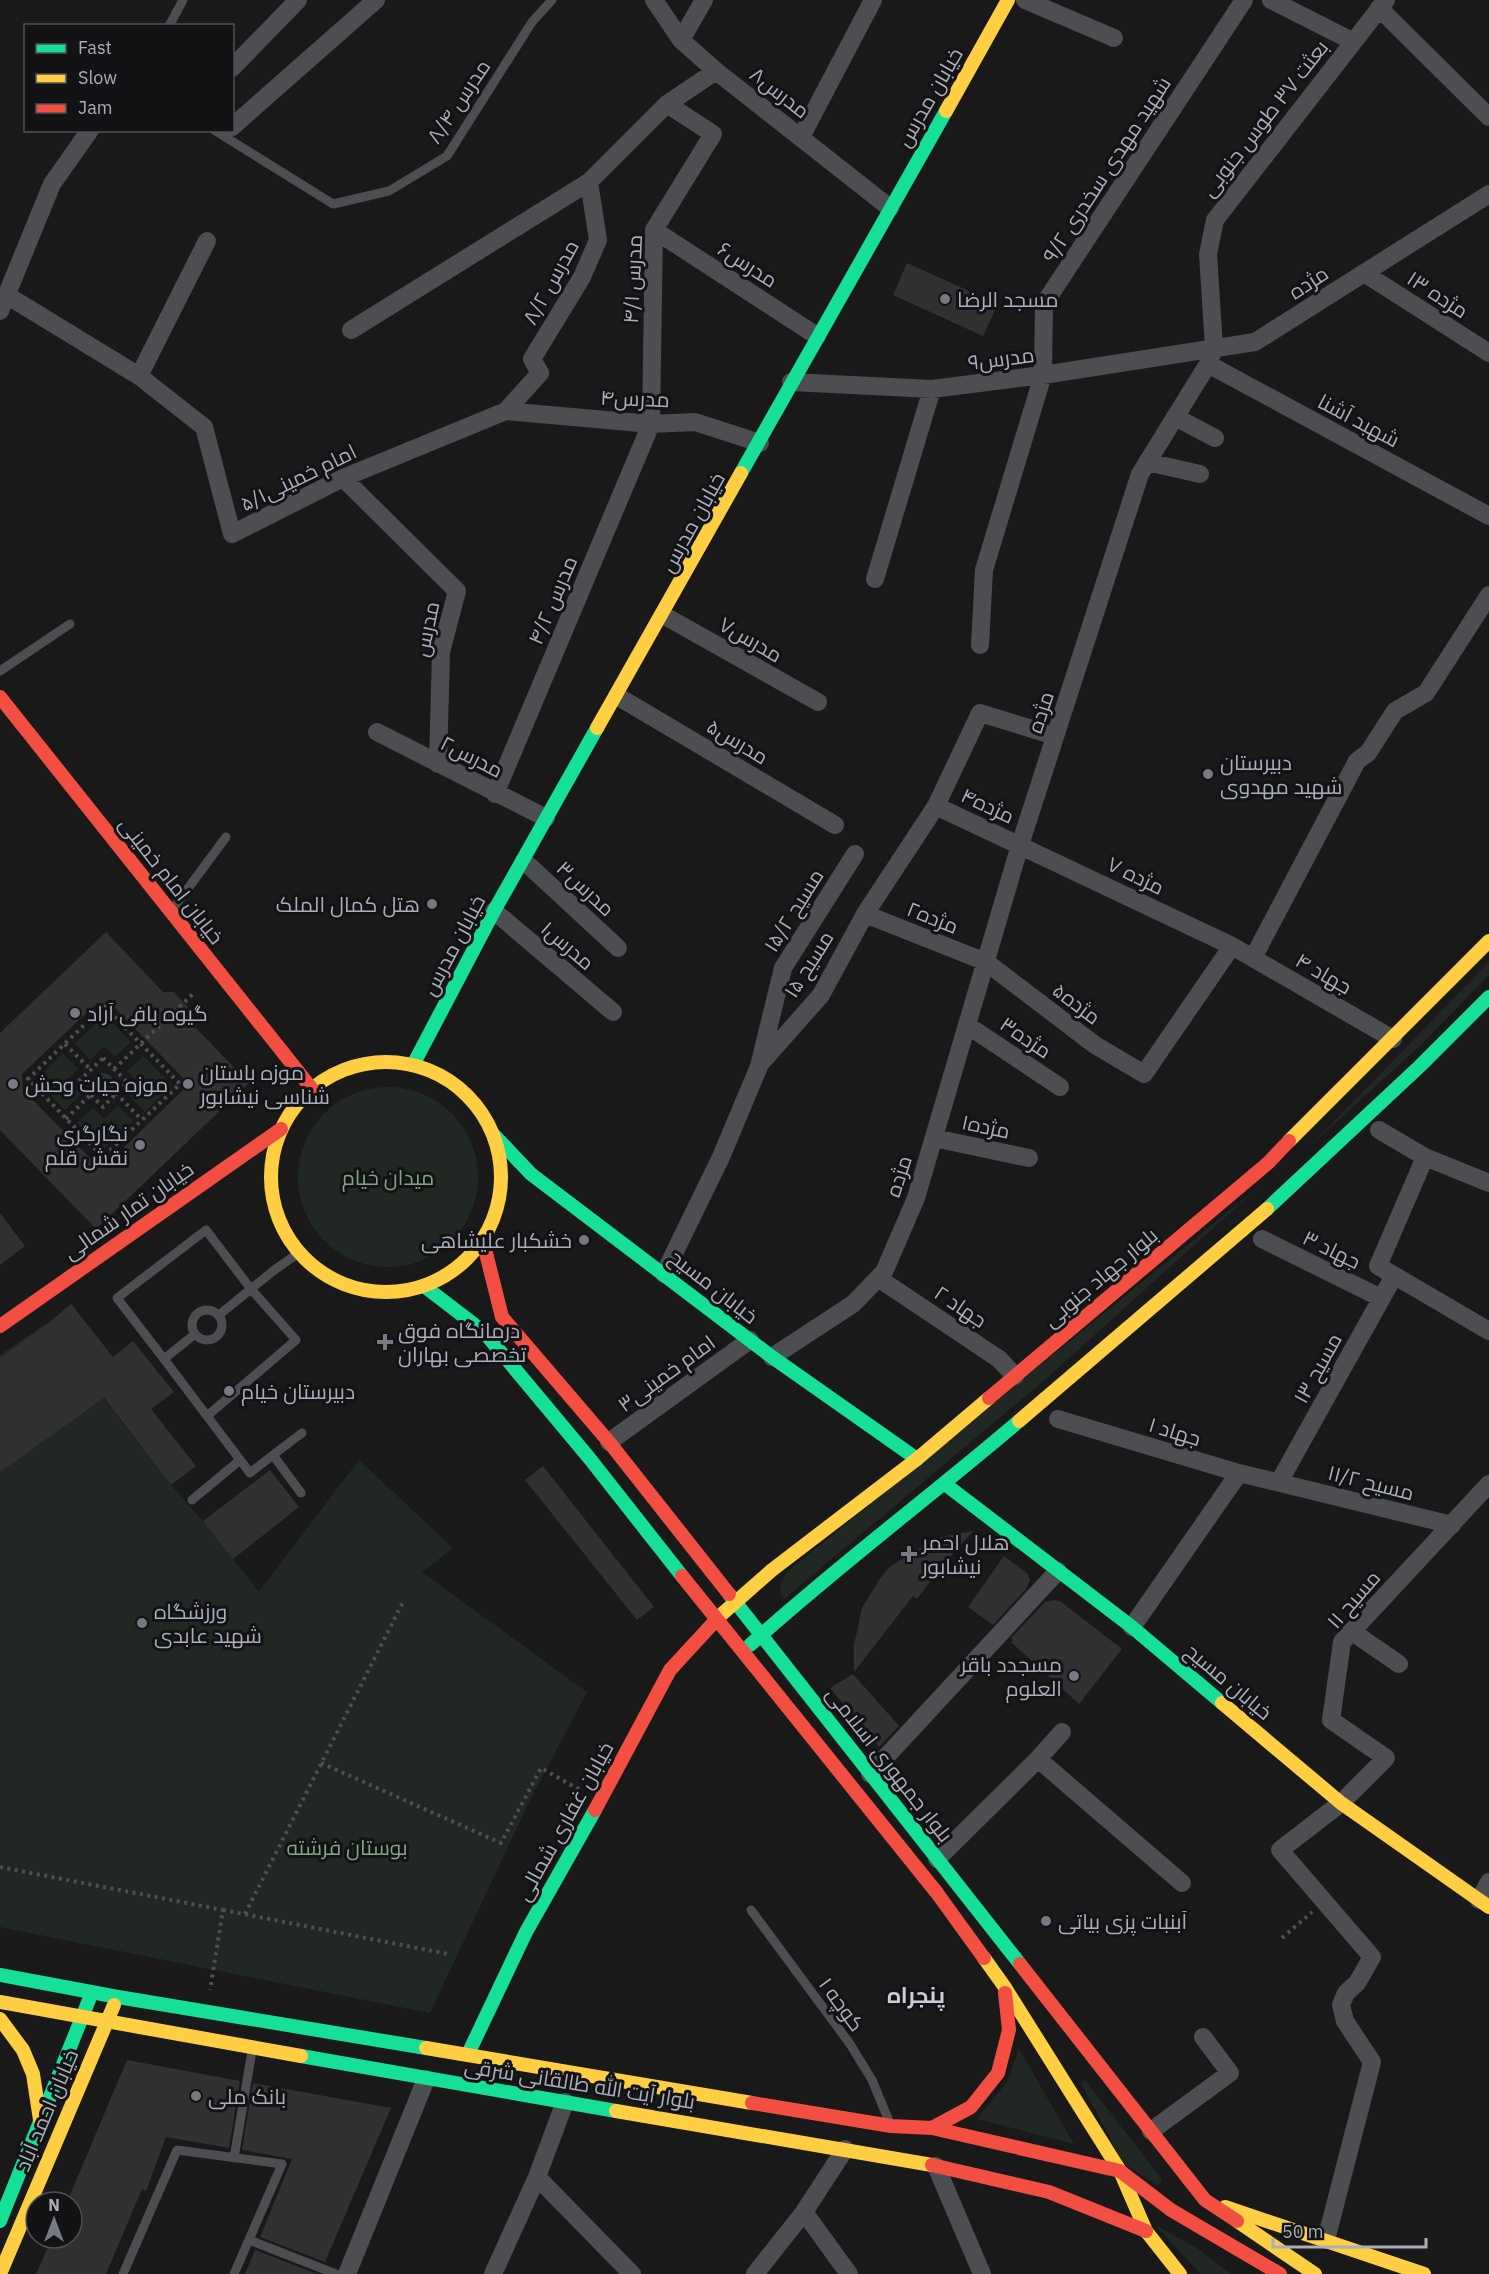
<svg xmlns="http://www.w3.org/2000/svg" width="1489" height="2274" viewBox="0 0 1489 2274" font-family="'IBM Plex Sans',Cairo,sans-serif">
<rect width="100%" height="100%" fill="#191919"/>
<path fill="#212823" d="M1489,962V975L1422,1044L1310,1146Z
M105,1015L131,1042L115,1057L104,1046L90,1060L75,1043Z
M63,1053L78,1069L67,1080L81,1094L65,1110L36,1080Z
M143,1056L172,1085L145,1112L130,1096L141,1085L127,1071Z
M298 1177a90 90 0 1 1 180 0a90 90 0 1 1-180 0Z
M118,1106L133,1121L103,1150L77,1123L93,1108L104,1119Z
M1262,1184L1048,1377L784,1599C777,1590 781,1583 786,1573Z
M45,1324L171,1485L203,1521L259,1592L359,1460L453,1548L422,1572L587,1692L529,1802L430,2013L0,1927V1355Z
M1019,2049L1074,2144L977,2119L1007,2082Z
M1085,2080L1162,2179L1158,2186L1123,2163L1081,2083Z
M1155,2225L1197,2248L1231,2274H1201Z"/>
<path fill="#2c323b" d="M92 1084a11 11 0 1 1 22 0a11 11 0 1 1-22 0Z"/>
<path fill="#313131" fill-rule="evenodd" d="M907,263L998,304L983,336L893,295Z
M106,932L163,992H174L194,1014V1026L249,1083L96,1229L0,1130V1033ZM97,1003H110L189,1084L109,1162H94L23,1090L22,1074Z
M0,1213L25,1246L0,1265Z
M71,1304L113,1357L133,1341L174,1392L151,1409L196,1466L171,1485L104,1398L0,1472V1358L46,1325Z
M543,1466L654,1607L637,1620L525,1480Z
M270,1470L299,1507L233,1559L203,1521Z
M973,1531L942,1566L917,1599L913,1596L854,1672V1645L862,1608L881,1577L891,1566L936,1538Z
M1004,1556L1028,1574L1030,1580L1026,1589L993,1625L968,1607Z
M1054,1600L1060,1601L1122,1649L1079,1704L1011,1642L1013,1640L1011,1638L1045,1602Z
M853,1674L899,1726L879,1747L830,1688Z
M127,2060L240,2081L229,2148L166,2137L146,2191L142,2189L106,2274H36L52,2238H72V2202H67Z
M253,2083L391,2108L325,2262L260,2237L292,2159L242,2150Z
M255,2250L317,2274H245Z"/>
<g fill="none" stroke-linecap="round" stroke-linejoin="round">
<path stroke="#4f5054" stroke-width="4" stroke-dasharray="3 4.5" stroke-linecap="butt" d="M104,1006L180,1084L103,1157L28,1079Z
M65,1044L91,1070
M103,1058L127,1082L103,1107L78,1082Z
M114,1069L193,994
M116,1093L142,1120
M66,1119L91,1094
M321,1763L501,1843L541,1768L582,1791
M0,1867L223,1910L210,1990
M223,1910L448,1954
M245,1914L404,1600
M1282,1938L1312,1912"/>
<path stroke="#4d4e52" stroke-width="9" d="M169,26L183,0
M214,130L333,204L389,191L447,156L532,22L552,0
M0,671L70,624
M172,910L226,837
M192 1325a15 15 0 1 1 30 0a15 15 0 1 1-30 0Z
M219,1315L273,1271L300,1252
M195,1334L164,1359L250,1473L273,1455L301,1493
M164,1359L117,1298L206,1230L251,1289L296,1340L207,1416
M273,1455L302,1433
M192,1500L240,1460
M751,1910L850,2044L872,2080L889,2121
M234,2158L252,2051
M249,2240L336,2274
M123,2274L177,2150L282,2164L234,2274"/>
<path stroke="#4d4e52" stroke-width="18" d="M654,0L681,40L716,71L890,208
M1025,0L1114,38
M1271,0L1352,41
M1379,8L1489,117
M681,40L704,0
M232,68L298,0
M232,127L376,0
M801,137L873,0
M654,230L817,336
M1364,273L1489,353
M8,296L139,376L204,427L232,534L343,478L506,411L540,373L532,359L582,277L598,240L589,182L667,104L716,71
M0,311L52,184L90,130
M351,330L589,182
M1208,364L1489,516
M139,376L207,241
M791,382L932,389L1043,375L1255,342L1489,194
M506,411L651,424L695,422L760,443
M1175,417L1215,438
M1147,462L1200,474
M343,478L457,591L441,652L438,764
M875,579L932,389
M663,615L818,702
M980,645L984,570L1043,375L1044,304L1244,0
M617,696L835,825
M377,732L546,818
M495,794L651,424L654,230L713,134L667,104
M936,806L1232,946L1393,1039
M524,861L618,948
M494,911L613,1012
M865,914L986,962L1095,1045L1144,1074L1232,946
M1253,958L1357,761L1368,753L1395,711L1426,693L1489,595
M967,1025L1060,1087
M760,1062L783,968L855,854
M1379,1130L1425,1157
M934,1138L1029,1158
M1489,1183L1425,1157L1378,1266L1489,1331
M1262,1239L1381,1298
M664,1274L721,1157L760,1064L821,995L865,914L936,806L980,713L1055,736
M878,1278L999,1359L1015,1376
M772,1357L853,1304L884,1272L916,1198L1020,845L1140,474L1208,364L1214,348L1208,254L1215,220L1386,0
M1058,1419L1239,1473L1452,1525
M609,1442L750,1340
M1279,1482L1394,1276
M1132,1627L1239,1473
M1351,1631L1399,1664
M1038,1759L1182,1883
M870,1774L1058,1571
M937,1859L1038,1759L1062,1732
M1479,1900L1489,1882
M1151,2131L1230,2073L1203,2037
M936,2166L982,2274
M537,2177L632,2274
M804,2212L849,2274
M1326,2240L1372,2062L1345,2021L1341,2005L1346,1993L1357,1983L1372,1957L1280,1850L1341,1803L1386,1758L1331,1720L1342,1642L1489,1484
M347,2274L426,2079
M493,2274L537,2177L565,2102
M755,2274L804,2212L845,2149"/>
<path stroke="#16e098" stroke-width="14" d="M741,473L946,111
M413,1065L494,911L597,728
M495,1136L531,1174L772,1357L917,1459
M1267,1209L1420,1066L1489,997
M424,1286L484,1332L590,1459L682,1576
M945,1484L1132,1627L1222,1703
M729,1594L1020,1964
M750,1645C836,1567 930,1497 1019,1421
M0,1975L118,1997L426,2048
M468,2054L526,1932L595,1810
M301,2056L616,2111
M0,2221L89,2000"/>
<path stroke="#ffcf43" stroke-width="14" d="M946,111L1008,0
M597,728L741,473
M271 1177a115 115 0 1 1 230 0a115 115 0 1 1-230 0Z
M1289,1141L1489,941
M1019,1421L1267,1209
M722,1614L772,1570L917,1459L989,1398
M1222,1703L1341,1803L1489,1907
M984,1958L1004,1986L1120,2171L1146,2231L1180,2274
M0,2002L301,2056
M0,2019L23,2050L33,2074L40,2120
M426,2048L752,2103
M616,2111L932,2165
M1225,2207L1424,2274
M1237,2221L1315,2274
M0,2274L114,2005"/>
<path stroke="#f24e42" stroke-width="14" d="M0,697L312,1089
M483,1241L502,1317L609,1442L729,1594
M0,1326L281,1129
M989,1398L1268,1163L1289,1141
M682,1576L937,1893L984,1958
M595,1810L670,1670L716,1620
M1020,1964L1205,2200L1237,2221
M752,2103L891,2126L932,2128L1120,2171L1171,2210L1280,2274
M932,2128L971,2107L998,2073L1009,2030L1005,1993
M932,2165L1049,2192L1146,2231"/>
</g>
<g fill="#777a82" stroke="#131315" stroke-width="2">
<circle cx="945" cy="299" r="6"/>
<circle cx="1208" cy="774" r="6"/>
<circle cx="432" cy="904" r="6"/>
<circle cx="75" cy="1013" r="6"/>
<circle cx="13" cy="1084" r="6"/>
<circle cx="188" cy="1084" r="6"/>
<circle cx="140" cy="1145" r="6"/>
<circle cx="584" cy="1240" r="6"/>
<path d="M382 1333h6v6h6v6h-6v6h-6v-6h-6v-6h6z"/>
<circle cx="229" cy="1391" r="6"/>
<path d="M906 1545h6v6h6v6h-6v6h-6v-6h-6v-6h6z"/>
<circle cx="142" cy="1623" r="6"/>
<circle cx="1074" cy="1676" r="6"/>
<circle cx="1046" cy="1921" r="6"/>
<circle cx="196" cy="2096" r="6"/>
</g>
<g text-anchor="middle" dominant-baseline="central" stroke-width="6" stroke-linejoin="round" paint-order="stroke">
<g font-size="21" fill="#aaaeba" stroke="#131315">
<text transform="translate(780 92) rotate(38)">مدرس۸</text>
<text transform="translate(929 97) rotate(-60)">خیابان مدرس</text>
<text transform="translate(458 101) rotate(-56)">مدرس ۸/۴</text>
<text transform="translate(1264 118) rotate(-52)">بعثت ۳۷ طوس جنوبی</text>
<text transform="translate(1106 169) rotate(-57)">شهید مهدی سخدری ۹/۲</text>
<text transform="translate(748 264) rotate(33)">مدرس۶</text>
<text transform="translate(632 279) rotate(-87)">مدرس ۴/۱</text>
<text transform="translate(550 282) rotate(-61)">مدرس ۸/۲</text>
<text transform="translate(1308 282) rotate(-33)">مژده</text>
<text transform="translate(1438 294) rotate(33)">مژده ۱۳</text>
<text transform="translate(1001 358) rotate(-7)">مدرس۹</text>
<text transform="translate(635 398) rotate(2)">مدرس۴</text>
<text transform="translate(1359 420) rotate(28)">شهبد آشنا</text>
<text transform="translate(298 477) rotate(-26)">امام خمینی۵/۱</text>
<text transform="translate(692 522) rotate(-61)">خیابان مدرس</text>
<text transform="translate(552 600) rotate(-67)">مدرس ۴/۲</text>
<text transform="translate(426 629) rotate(-78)">مدرس</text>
<text transform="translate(751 639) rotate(30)">مدرس۷</text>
<text transform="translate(1040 712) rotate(-72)">مژده</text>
<text transform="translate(738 741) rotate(31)">مدرس۵</text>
<text transform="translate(472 756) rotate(27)">مدرس۲</text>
<text transform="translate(988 805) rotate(25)">مژده۴</text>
<text transform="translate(1136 875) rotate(26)">مژده ۷</text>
<text transform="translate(172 880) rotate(52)">خیابان امام خمینی</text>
<text transform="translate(586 888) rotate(43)">مدرس۳</text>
<text transform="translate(793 910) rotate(-58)">مسیح ۱۵/۲</text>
<text transform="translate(933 917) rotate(22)">مژده۲</text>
<text transform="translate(453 945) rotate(-62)">خیابان مدرس</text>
<text transform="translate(568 945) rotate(41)">مدرس۱</text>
<text transform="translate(808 964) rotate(-58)">مسیح ۱۵</text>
<text transform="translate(1324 973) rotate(30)">جهاد ۴</text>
<text transform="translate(1077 1003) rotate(37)">مژده۵</text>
<text transform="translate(1026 1037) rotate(34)">مژده۳</text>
<text transform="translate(986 1126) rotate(12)">مژده۱</text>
<text transform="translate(898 1176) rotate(-72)">مژده</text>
<text transform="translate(128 1210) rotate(-35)">خیابان تمار شمالی</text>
<text transform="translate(1332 1249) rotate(26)">جهاد ۳</text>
<text transform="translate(1100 1277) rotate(-40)">بلوار جهاد جنوبی</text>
<text transform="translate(714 1286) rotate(38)">خیابان مسیح</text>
<text transform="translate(961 1306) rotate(34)">جهاد ۲</text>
<text transform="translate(1317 1368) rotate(-61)">مسیح ۱۳</text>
<text transform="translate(666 1373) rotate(-36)">امام خمینی۳</text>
<text transform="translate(1175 1431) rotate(17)">جهاد ۱</text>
<text transform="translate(1371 1482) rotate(14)">مسیح ۱۱/۲</text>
<text transform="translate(1353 1599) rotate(-49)">مسیح ۱۱</text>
<text transform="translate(1229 1681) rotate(40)">خیابان مسیح</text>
<text transform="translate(890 1764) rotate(52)">بلوار جمهوری اسلامی</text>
<text transform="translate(564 1821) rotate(-61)">خیابان غفاری شمالی</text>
<text transform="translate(842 2004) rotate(54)">کوچه ۱</text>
<text transform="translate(580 2083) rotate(9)">بلوار آیت الله طالقانی شرقی</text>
<text transform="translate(46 2110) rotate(-67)">خیابان احمد آباد</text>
</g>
<g font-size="21" fill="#aaaeba" stroke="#131315" text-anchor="start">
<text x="957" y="299">مسجد الرضا</text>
<text x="1220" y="762">دبیرستان<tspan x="1220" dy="24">شهید مهدوی</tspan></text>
<text x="420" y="904" text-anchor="end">هتل کمال الملک</text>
<text x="87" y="1013">گیوه بافی آراد</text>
<text x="200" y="1072">موزه باستان<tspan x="200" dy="24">شناسی نیشابور</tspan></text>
<text x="25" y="1084">موزه حیات وحش</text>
<text x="128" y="1133" text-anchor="end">نگارگری<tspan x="128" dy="24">نقش قلم</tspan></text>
<text x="572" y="1240" text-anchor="end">خشکبار علیشاهی</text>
<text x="398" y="1330">درمانگاه فوق<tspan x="398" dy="24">تخصصی بهاران</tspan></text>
<text x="241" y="1391">دبیرستان خیام</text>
<text x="922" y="1542">هلال احمر<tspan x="922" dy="24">نیشابور</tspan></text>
<text x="154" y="1611">ورزشگاه<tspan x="154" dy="24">شهید عابدی</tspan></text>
<text x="1062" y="1664" text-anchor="end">مسجدد باقر<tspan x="1062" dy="24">العلوم</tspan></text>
<text x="1058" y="1921">آبنبات پزی بیاتی</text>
<text x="208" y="2096">بانک ملی</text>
</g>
<g font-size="21" fill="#81a587" stroke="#131315">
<text x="388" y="1177">میدان خیام</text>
<text x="347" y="1847">بوستان فرشته</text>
</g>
<g font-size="22" font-weight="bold" fill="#cbcdd6" stroke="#131315">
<text x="916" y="1994">پنجراه</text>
</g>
</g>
<rect x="24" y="24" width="210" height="108" fill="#131315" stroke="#4f5157" stroke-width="1.5"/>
<rect x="36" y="44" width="30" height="9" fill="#16e098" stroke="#4f5157" stroke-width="1.5"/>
<text x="78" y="54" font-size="18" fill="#aaaeba">Fast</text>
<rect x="36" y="74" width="30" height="9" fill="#ffcf43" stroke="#4f5157" stroke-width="1.5"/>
<text x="78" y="84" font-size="18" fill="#aaaeba">Slow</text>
<rect x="36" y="104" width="30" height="9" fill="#f24e42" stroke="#4f5157" stroke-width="1.5"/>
<text x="78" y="114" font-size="18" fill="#aaaeba">Jam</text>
<g transform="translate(54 2220)"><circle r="28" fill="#131315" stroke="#4f5157" stroke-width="1.5"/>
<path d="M0-4.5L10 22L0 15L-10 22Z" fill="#777a82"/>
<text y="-9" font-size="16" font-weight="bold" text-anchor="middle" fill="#aaaeba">N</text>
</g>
<path d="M1273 2238v9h153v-9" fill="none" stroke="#aaaeba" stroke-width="3"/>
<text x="1282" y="2238" font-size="18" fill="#aaaeba" stroke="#131315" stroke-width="4.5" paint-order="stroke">50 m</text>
</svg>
